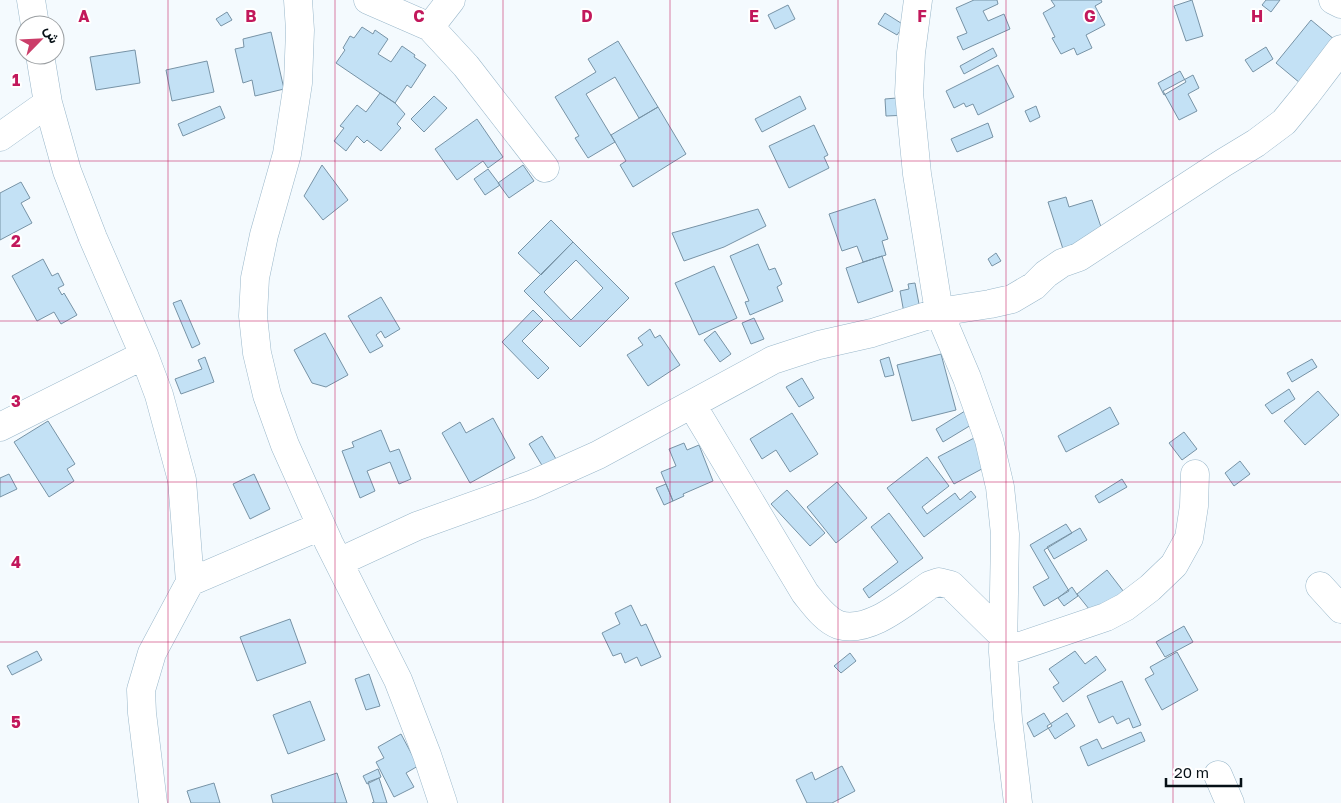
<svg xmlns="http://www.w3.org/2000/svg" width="1341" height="803" viewBox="0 0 1341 803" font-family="'Golos Text',Vazirmatn,sans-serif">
<rect width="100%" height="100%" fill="#f4fafe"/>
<path fill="#c3e1f5" stroke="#7793a6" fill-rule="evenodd" d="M974,0H997L998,4L983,11L988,21L1004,14L1010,29L963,50L957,37L967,33L956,8Z
M1051,0H1101L1102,2L1095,6L1105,25L1086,35L1092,48L1077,55L1074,48L1061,54L1052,38L1055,37L1043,13L1055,6Z
M1192,0L1203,36L1186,41L1174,6Z
M1266,0H1280L1271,12L1262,5Z
M788,5L795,19L775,29L768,15Z
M227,12L232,20L221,26L216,19Z
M885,13L904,25L897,35L878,24Z
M1311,20L1341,45L1306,88L1276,63Z
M362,27L373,34L375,30L388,39L378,54L391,62L402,46L415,55L414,57L426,65L411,88L407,85L395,103L336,63L345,50L343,48L350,36L354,38Z
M271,32L284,89L255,96L252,80L243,83L235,49L244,47L243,39Z
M618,41L658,107L639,118L615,77L586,94L615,142L588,158L575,138L579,136L555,97L596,72L588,59Z
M1266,47L1273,59L1253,72L1245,60Z
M993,48L997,56L964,74L960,66Z
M135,50L140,83L96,90L90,57Z
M207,61L214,92L172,101L166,70Z
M998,65L1014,97L978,115L973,104L966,107L964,103L954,108L946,91Z
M1180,71L1186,82L1164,95L1158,83Z
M1193,75L1199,88L1188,94L1197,111L1179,120L1163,91Z
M380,93L395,103L405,114L397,124L401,128L381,151L367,140L364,143L357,136L346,151L334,141L344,128L340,126L357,105L366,112Z
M434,96L447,108L424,132L411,119Z
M800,96L806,109L762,132L755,119Z
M908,97L909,115L886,116L885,99Z
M220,106L225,118L183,136L178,124Z
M1036,106L1040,117L1030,122L1025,111Z
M658,107L686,154L633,187L620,165L626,161L611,135Z
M477,119L503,157L488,168L483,161L457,180L435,149Z
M988,123L993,137L957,152L951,139Z
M814,125L828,155L824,157L829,168L789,188L769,146Z
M322,165L348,200L323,220L304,196Z
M523,165L534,181L509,198L498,183Z
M488,169L500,185L485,195L474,179Z
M21,182L30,198L21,203L32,223L0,240V193Z
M1066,197L1069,207L1092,200L1104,236L1063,249L1048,202Z
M875,199L888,239L882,241L886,255L863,262L857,246L842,251L829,214Z
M758,209L766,226L724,247L684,261L672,233Z
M551,220L573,242L541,275L518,253Z
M573,242L629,298L580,347L524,291ZM576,260L603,288L571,320L544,292Z
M758,244L769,270L775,268L782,284L777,287L783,301L750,315L745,302L749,301L730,256Z
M996,253L1001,261L992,266L988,259Z
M882,256L893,291L858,303L846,268Z
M43,259L52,276L58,273L64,285L58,288L62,295L64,293L77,315L61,324L54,312L37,321L12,276Z
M714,266L737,318L699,335L675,283Z
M915,283L919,304L904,313L900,291L909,289L908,284Z
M381,297L400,329L385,338L381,331L376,335L383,346L370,353L348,316Z
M181,300L200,344L192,348L173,303Z
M533,310L543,320L522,341L549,368L538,379L502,342Z
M754,318L764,339L751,344L742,323Z
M650,329L655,338L660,335L680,365L648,386L627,355L643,345L638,338Z
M715,331L731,354L720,362L704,340Z
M325,333L348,375L326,387L312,383L294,350Z
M941,354L956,410L912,421L897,365Z
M205,357L214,382L181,394L175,379L202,369L198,360Z
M889,357L894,375L885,377L880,360Z
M1312,359L1317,367L1292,382L1287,373Z
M802,378L814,398L799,407L786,387Z
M1289,389L1295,399L1272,414L1265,405Z
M1318,391L1339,415L1305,445L1284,421Z
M973,406L981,419L943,442L936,429Z
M1110,407L1119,424L1066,452L1058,436Z
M792,413L818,454L790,472L776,450L762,459L750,439Z
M493,418L515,458L470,483L442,433L460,422L466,433Z
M48,421L75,464L67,469L74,481L49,497L14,442Z
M381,430L390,452L399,449L411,479L399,484L390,462L367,471L375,491L360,498L342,451L354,447L352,442Z
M1184,432L1197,449L1182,460L1169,443Z
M542,436L556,459L543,467L529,444Z
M976,437L991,464L954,484L938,457Z
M684,443L687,450L699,445L713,481L683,494L684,496L673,501L661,472L676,466L669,449Z
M927,457L949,486L922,507L927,514L955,493L960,500L971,491L976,497L924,537L887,488Z
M1240,461L1250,474L1234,486L1225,473Z
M9,474L17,489L0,497V478Z
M254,474L270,509L250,519L233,484Z
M1122,479L1127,487L1099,503L1095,496Z
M837,482L867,518L836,543L807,507Z
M666,484L673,501L664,505L656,488Z
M787,490L825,533L810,546L771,504Z
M889,513L923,558L869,598L863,589L898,562L871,527Z
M1066,524L1072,533L1044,550L1069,591L1044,606L1033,587L1049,578L1030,545Z
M1080,528L1087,540L1054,559L1047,547Z
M1107,570L1127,596L1097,619L1077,594Z
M1072,587L1078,596L1064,606L1058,598Z
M631,605L641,626L646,624L661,657L641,666L637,657L625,663L621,653L613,656L602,633L620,624L615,613Z
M290,619L306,663L257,681L240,637Z
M1184,626L1193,642L1165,657L1156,642Z
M37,651L42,660L12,675L7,666Z
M1075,651L1085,664L1096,656L1106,670L1063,702L1053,687L1059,683L1049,669Z
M1177,652L1198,690L1162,710L1145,679L1154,674L1150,667Z
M850,653L856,661L841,673L834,666Z
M369,674L380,706L366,710L355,679Z
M1122,681L1141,725L1133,728L1129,718L1117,724L1113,716L1099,723L1087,696Z
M310,701L325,740L288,754L273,715Z
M1044,713L1052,726L1034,737L1027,723Z
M1067,713L1075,726L1055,739L1047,726Z
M1141,732L1145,741L1088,766L1080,747L1097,739L1102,749Z
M401,734L418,766L406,773L414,787L394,797L376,762L384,758L378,747Z
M842,766L855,791L832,803H807L796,780L812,772L815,780Z
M378,769L381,777L367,784L363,776Z
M337,773L347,803H273L271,795Z
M379,778L381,784L387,803H372L374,802L368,782Z
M214,783L220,803H191L187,791Z"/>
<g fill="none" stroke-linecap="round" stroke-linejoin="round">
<defs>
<path id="minor" d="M31,0L35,25
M298,0L300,30L298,83L287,154L264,235L255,278L253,316L257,353L267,395L285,445L329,543L398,680L427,755L443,803
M368,0L430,27L466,66L545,168
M918,0L911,53L909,93L917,174L939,312L967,378L989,440L1000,487L1005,534L1003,652L1008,719L1018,803
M1333,0L1341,4
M430,27L451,0
M40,55L48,103L67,171L93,238L144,355L159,395L182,480L190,582L152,653L141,690L142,713L153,803
M0,137L48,103
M692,405L805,593C814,604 825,620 839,625C870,634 906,601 930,585L939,582L951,585L1004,637
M0,427L144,355
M339,562L417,526L531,485L598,455L773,360L819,345L872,333L939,312L990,304L1012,299L1034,286L1046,274L1062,263L1079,257L1223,163L1256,143L1284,122L1306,95L1341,49
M190,582L321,526
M1320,586L1341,609
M1003,652L1106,617L1125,607L1150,588L1174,565L1189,538L1194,506L1195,474
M1218,775L1230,803"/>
</defs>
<use href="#minor" stroke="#99b7ca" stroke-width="29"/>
<use href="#minor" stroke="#fff" stroke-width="28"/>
</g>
<path fill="none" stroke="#c2185b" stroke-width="1" stroke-opacity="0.55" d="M168,0V803M335,0V803M503,0V803M670,0V803M838,0V803M1006,0V803M1173,0V803M0,161H1341M0,321H1341M0,482H1341M0,642H1341"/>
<g font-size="16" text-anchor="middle" font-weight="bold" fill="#c2185b" stroke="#fff" stroke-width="4" stroke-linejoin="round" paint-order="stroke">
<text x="84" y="22">A</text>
<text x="251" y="22">B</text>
<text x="419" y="22">C</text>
<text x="587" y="22">D</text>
<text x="754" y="22">E</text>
<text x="922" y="22">F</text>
<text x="1090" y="22">G</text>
<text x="1257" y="22">H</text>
<text x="16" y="86">1</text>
<text x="16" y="247">2</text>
<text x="16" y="407">3</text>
<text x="16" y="568">4</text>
<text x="16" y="728">5</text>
</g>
<g transform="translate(40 40) rotate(66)"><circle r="24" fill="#ffffff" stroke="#9b9fa2"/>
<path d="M0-4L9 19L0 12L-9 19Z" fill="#cb3d69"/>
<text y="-8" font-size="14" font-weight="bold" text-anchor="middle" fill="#061016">ش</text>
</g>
<path d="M1166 778v8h75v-8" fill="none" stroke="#061016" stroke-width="2.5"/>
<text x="1174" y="778" font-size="15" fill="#061016" stroke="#ffffff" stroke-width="4" paint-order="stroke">20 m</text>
</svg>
